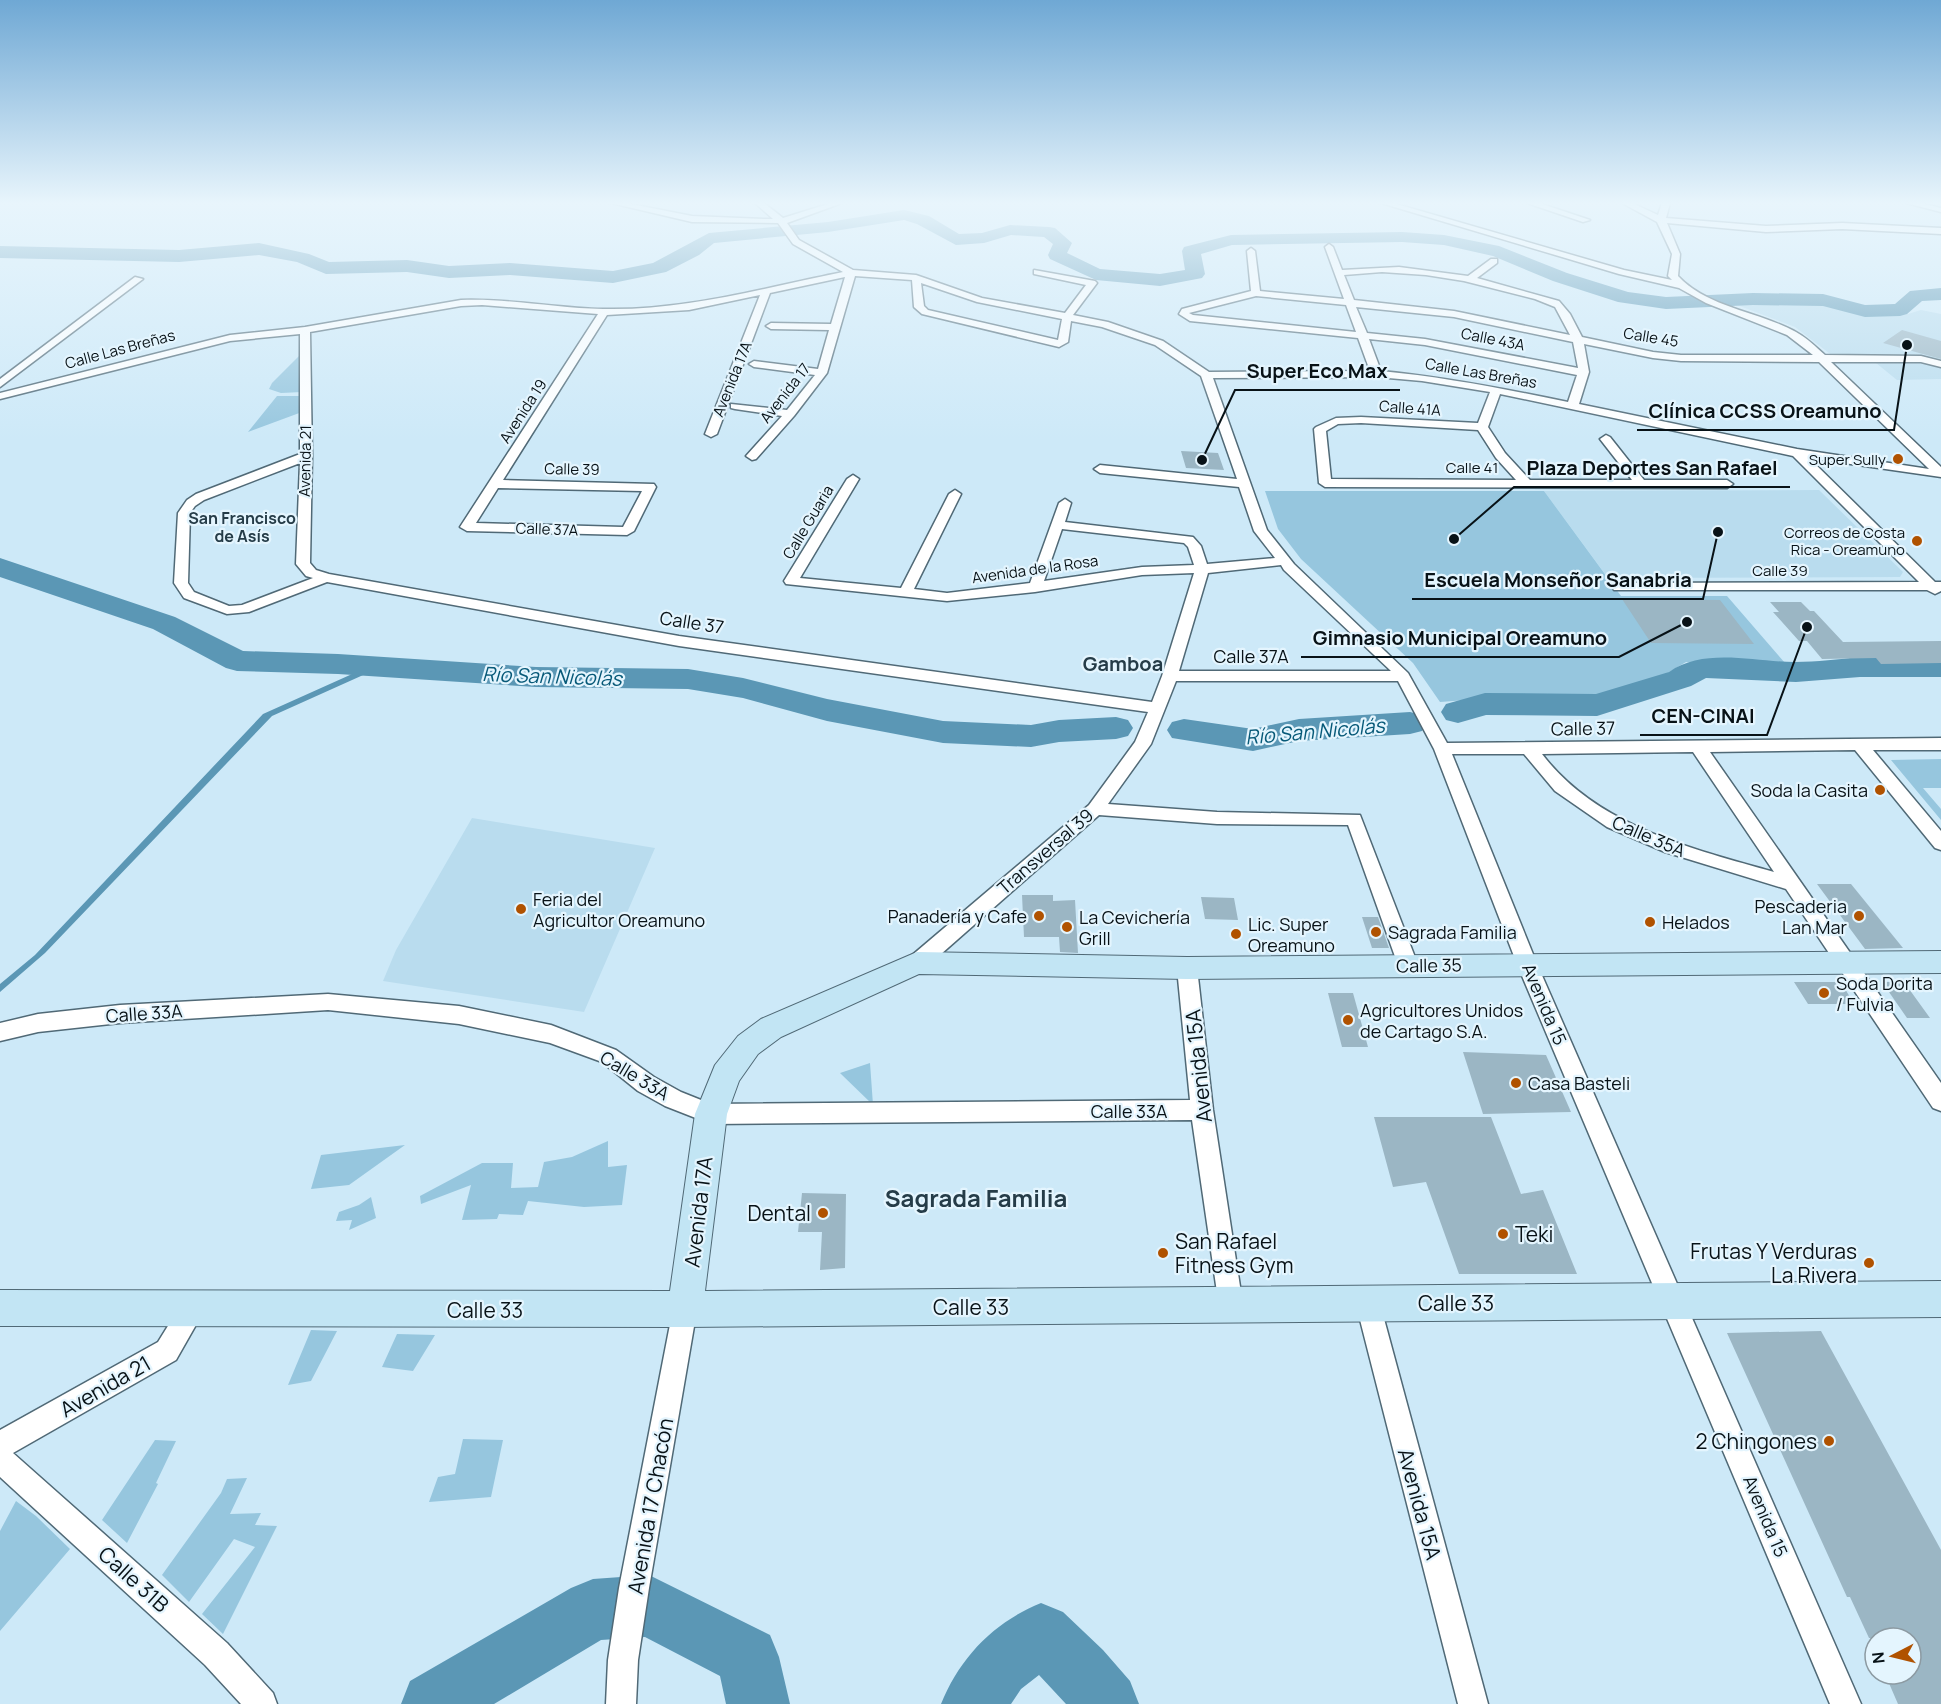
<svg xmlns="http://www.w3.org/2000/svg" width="1941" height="1704" viewBox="0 0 1941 1704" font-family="Manrope,sans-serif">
<rect width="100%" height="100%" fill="#cde9f8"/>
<path fill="#b9dcee" d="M1737,305H1821L1857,313L1908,314L1921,310L1941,314V379L1897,380L1876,363H1842L1795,327Z
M1819,490L1903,572L1900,577L1608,578L1544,491Z
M472,818L655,848L584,1012L383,981L396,950Z"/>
<path fill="#96c6de" d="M302,353V392L281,393L269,389L272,383Z
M277,396H302V412L248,432Z
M1265,491H1544L1621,596H1727L1785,663L1686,662L1649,684L1593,697H1507L1440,702L1413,663L1301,559L1278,529Z
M1941,759V788H1923L1941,809V820L1891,760Z
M870,1063L873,1105L840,1073Z
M608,1141V1167L627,1165L622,1205L584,1207L528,1201L523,1215L499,1214L497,1219L462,1220L471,1185L421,1204L420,1196L482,1163H513L511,1188L538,1187L544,1162L572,1157Z
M405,1145L349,1185L311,1189L321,1155Z
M371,1197L376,1218L349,1230L352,1220L336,1221L339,1212L359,1205Z
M311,1330L337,1331L311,1381L288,1385Z
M397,1334L435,1335L413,1371L382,1367Z
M463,1439L503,1440L491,1497L429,1502L438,1477L455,1474Z
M155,1440L176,1441L156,1483L158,1484L127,1543L102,1520Z
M247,1478L230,1514L261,1513L255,1525L277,1526L223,1634L202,1614L255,1547L234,1539L189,1602L162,1575L221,1493L227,1479Z
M16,1501L36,1516L70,1549L0,1631V1531Z"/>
<path fill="#5b97b5" d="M370,666L381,667L272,716L45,953L0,992V984L35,955L263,714Z"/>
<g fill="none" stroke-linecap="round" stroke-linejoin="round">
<path fill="#5b97b5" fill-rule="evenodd" d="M904,210L929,216L959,234L982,233L1010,225L1049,227L1055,228L1072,243L1067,253L1100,269L1160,274L1185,270L1182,251L1184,247L1231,235L1402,232L1444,235L1499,246L1567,273L1628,292L1666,297L1753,293L1823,294L1865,305L1895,304L1910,291L1941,288V300L1922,301L1907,314L1900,316L1865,317L1823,306L1753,305L1666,309L1618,302L1553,281L1493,256L1444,245L1402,242L1232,245L1201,254L1205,274L1202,278L1160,286L1096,280L1050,259L1048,255L1053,244L1044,237L1011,235L984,243L956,245L917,224L904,220L828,232L714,243L699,255L666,272L613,283L510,275L449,278L407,272L326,274L297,262L259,255L179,262L0,258V246L179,250L259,243L309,254L329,262L407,260L449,266L510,263L613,271L653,263L709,233L828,222Z
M0,558L175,617L243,651L338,654L536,667L688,669L743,678L827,699L943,721L1031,725L1059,720L1116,717L1128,720L1133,728L1128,736L1116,739L1059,742L1031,747L943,743L827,721L743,698L688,689L536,687L338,674L237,671L226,668L153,629L0,577Z
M1860,657H1941V677H1860L1796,682L1706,678L1691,686L1597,716L1486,715L1458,723L1446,720L1441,712L1446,704L1485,693L1596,694L1669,672C1704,647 1755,662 1795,662C1817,662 1839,659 1860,657Z
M1410,712L1422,715L1427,723L1422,731L1410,734L1299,741L1253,751L1172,738L1167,730L1172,722L1184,719L1253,729L1299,719Z
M649,1575L770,1635L779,1657L790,1704H726L720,1676L645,1637L601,1640L494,1704H401L410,1681L571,1588L593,1579Z
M1041,1603L1063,1612L1103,1650L1130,1681L1139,1704H1066L1039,1675L1021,1689L1011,1704H941C960,1657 994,1622 1041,1603Z"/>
</g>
<path fill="#9bb6c4" d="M1902,330L1941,341V359L1883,343Z
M1181,451L1218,453L1224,470L1186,468Z
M1622,599L1720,600L1754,644L1651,643Z
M1770,602H1801L1810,611H1814L1843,642L1941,641V663L1881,664L1876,658L1822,659L1807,641H1799L1773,612H1779Z
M1817,884H1851L1903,948L1865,949Z
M1022,895H1053V901L1075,900L1078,953L1060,952L1059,937H1024Z
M1201,897L1234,898L1238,920L1205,919Z
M1362,917H1378L1389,948H1372Z
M1794,982H1841L1854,1004H1808Z
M1882,982H1904L1930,1018H1907Z
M1328,993H1353L1368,1047H1342Z
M1463,1052L1546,1055L1571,1112L1483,1114Z
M1374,1117H1491L1521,1194L1543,1190L1577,1274H1459L1426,1182L1393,1187Z
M802,1193L846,1194L845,1268L820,1270L822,1232H798Z
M1821,1331L1941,1550V1704H1898L1885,1674H1911V1638H1869L1850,1597H1847L1727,1333Z"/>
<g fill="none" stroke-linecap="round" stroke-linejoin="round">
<defs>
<path id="street" d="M611,203H626L692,216L764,219H773L755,203H764L783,218L831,203H842L787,223L799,240L853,270L916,275L982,298L1065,313L1086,285L1034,274V270L1095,281L1097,283L1073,315L1108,322L1163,341L1209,372L1370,371L1358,338L1190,321L1179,314L1182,309L1251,291L1247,251L1251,248L1255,251L1260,291L1344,299L1325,247L1329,244L1333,247L1342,270L1399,267L1468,276L1491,259H1497V263L1477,278L1559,301L1570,314L1582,337L1653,352L1681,355H1813L1787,335L1706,303L1679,288L1619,274L1381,203H1393L1624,270L1672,280L1668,276L1672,254L1657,222L1622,203H1632L1658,215L1662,203H1670L1666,218L1766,226L1842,223L1941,228V234L1842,229L1766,232L1667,223L1680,254L1678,276C1708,308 1758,311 1796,332C1807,338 1816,347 1825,355L1921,356L1941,361V367L1921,362H1831L1941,467V477L1809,458L1935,582H1941V591L1935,594L1927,590H1614L1612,587L1614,584L1619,583L1919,582L1793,456L1500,394L1488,427L1505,453L1530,480H1632L1600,439L1606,435L1610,437L1644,480H1727L1733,484L1727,488L1325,487L1319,483L1314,429L1316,427L1336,418L1361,417L1478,423L1490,392L1422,381L1377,377L1213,378L1267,530L1294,564L1408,673L1447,743L1941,738V750H1873L1941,831V850L1935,848L1855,750L1710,752L1941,1083V1111L1933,1108L1786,889L1665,852L1607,827L1555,791L1524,754H1452L1537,964L1861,1704H1830L1517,964L1434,749L1398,681H1176L1151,744L1108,804L1217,812L1360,815L1418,965L1415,971L1408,973L1401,971L1398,965L1348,825L1217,824L1099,815L924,969L917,971L910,969L907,963L910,957L1089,805L1135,742L1148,712L679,646L327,582L249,612L227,614L184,598L174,583L178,513L187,500L196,494L300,454V334L230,341L0,399V393L230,335L305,327L461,300C508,298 555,308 603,309C684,311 764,288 843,272L793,244L778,223L692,222ZM1382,272L1426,275L1464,281L1535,299L1555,307L1570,335L1454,311L1354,300L1344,275ZM855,276L912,280L914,307L922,314L1059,347L1068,342L1071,321L1102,327L1155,345L1201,376L1237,479L1100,465L1094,469L1100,473L1239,487L1254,531L1275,558L1207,564L1201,546L1193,537L1065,522L1071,503L1065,499L1059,503L1030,583L947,593L914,589L961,494L955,490L949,494L901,588L800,578L859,479L853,475L847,479L784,581L786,584L947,601L1035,592L1142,575L1194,573L1162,676L1152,702L679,636L329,574L316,570L310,563L312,456L310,332L461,306L482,305L598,314L460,527L467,531L627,535L634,531L656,487L654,484L503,480L607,315L689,310L760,295L705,434L711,437L717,434L770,293L845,277L831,324L771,323L766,326L771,329L829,330L818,369L754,361L749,364L754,367L815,375L787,410L731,404V408L735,409L782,416L746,456L752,460L756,459L794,416L827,373ZM921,283L977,302L1062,319L1058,340L928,310L924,306ZM1256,296L1346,305L1356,332L1193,315L1189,313ZM1356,307L1454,317L1573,342L1578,368L1425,339L1367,333ZM1369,339L1425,345L1577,375L1568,402C1506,389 1444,377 1381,371ZM1584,344L1653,358L1681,361L1819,362L1929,469L1797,449L1579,404L1589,372ZM1361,423L1478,430L1496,458L1516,480L1331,479L1326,431L1338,424ZM300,463L296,564L306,576L313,578L242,605L229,606L194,592L188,583L190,513L195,506L204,500ZM498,488L642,491L623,527L476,523ZM1062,529L1184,543L1188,547L1194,565L1142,567L1044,581ZM1281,565L1284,570L1391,671H1179L1208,573ZM1693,752L1774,872C1690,848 1597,826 1542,754Z
M1527,203H1539L1590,220L1583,222Z
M1906,203H1920L1941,208V212Z
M135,277L143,279L0,387V379Z
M1187,960L1194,962L1197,968L1213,1110L1243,1306L1240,1315L1231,1318L1222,1315L1219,1306L1192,1120L711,1124L665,1106L638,1091L602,1062L550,1043L459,1024L328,1010L120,1023L38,1032L0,1041V1023L38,1014L120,1005L328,994L459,1006L551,1025L616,1050L654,1077L681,1092L711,1104L1190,1100L1177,968L1180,962Z
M1368,1292L1377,1295L1380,1304L1488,1704H1458L1356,1304L1359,1295Z
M193,1297L202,1300L205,1309L176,1360L13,1453L227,1643L273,1693L277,1704H241L205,1665L0,1477V1430L158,1342L184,1300Z
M685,1297L694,1300L697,1309L649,1588L638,1660L636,1704H606L608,1660L619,1588L673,1309L676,1300Z"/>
<path id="secondary" d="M1941,951V973L1187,979L919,974L781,1037L758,1054L739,1081L727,1114L705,1291L1941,1281V1317L685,1327L0,1326V1290L670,1291L695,1114L715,1065L738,1036L761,1019L917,952L1187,957Z"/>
</defs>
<use href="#street" stroke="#506976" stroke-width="3"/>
<use href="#secondary" stroke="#506976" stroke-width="2"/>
<use href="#street" fill="#fff" fill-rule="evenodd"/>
<use href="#secondary" fill="#c2e5f4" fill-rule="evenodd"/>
</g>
<linearGradient id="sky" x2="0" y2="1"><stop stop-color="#6fa8d4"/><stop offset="0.46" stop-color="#e8f5fc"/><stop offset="1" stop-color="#e8f5fc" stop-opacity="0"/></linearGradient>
<rect width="1941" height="441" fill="url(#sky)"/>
<g fill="#b05200" stroke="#e4f5fe" stroke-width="2">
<circle cx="1898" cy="459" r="6"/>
<circle cx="1917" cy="541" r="6"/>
<circle cx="1880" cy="790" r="6"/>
<circle cx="521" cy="909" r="6"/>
<circle cx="1039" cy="916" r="6"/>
<circle cx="1859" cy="916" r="6"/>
<circle cx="1650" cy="922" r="6"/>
<circle cx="1067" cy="927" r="6"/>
<circle cx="1376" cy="932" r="6"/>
<circle cx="1236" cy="934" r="6"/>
<circle cx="1824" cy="993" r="6"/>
<circle cx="1348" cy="1020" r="6"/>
<circle cx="1516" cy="1083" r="6"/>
<circle cx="823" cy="1213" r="6"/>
<circle cx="1503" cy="1234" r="6"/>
<circle cx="1163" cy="1253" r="6"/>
<circle cx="1869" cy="1263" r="6"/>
<circle cx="1829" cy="1441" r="6"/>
</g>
<g text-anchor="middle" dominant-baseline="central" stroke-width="4.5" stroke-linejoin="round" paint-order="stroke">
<g font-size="15" fill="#081217" stroke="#e4f5fe">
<text transform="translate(1651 337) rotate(9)">Calle 45</text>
<text transform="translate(1493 339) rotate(11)">Calle 43A</text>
<text transform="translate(120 349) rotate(-15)">Calle Las Breñas</text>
<text transform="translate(1481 373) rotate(10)">Calle Las Breñas</text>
<text transform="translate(732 379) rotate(-68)">Avenida 17A</text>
<text transform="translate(785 393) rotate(-52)">Avenida 17</text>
<text transform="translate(1410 408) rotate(4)">Calle 41A</text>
<text transform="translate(523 411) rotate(-57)">Avenida 19</text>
<text transform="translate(305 461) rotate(-89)">Avenida 21</text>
<text x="1472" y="467">Calle 41</text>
<text transform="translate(572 469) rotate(1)">Calle 39</text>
<text transform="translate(808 522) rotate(-59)">Calle Guaria</text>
<text transform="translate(547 529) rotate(2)">Calle 37A</text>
<text transform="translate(1035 569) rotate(-8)">Avenida de la Rosa</text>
<text x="1780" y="570">Calle 39</text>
</g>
<g font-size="15" fill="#081217" stroke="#e4f5fe" text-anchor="end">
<text x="1886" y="459">Super Sully</text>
<text x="1905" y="532">Correos de Costa<tspan x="1905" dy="17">Rica - Oreamuno</tspan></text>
</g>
<g font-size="16" font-weight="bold" fill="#253c48" stroke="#e4f5fe">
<text x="242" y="518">San Francisco<tspan x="242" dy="18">de Asís</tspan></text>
</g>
<g font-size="18" fill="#081217" stroke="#e4f5fe">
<text transform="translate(692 622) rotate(9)">Calle 37</text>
<text x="1251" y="656">Calle 37A</text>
<text transform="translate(1583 728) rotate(-1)">Calle 37</text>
<text transform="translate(1649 836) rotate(23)">Calle 35A</text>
<text transform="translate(1045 851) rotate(-41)">Transversal 39</text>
<text transform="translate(1429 965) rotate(-1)">Calle 35</text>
<text transform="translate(1545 1004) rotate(67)">Avenida 15</text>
<text transform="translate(144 1013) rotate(-4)">Calle 33A</text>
<text transform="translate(635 1075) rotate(31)">Calle 33A</text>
<text x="1129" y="1111">Calle 33A</text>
<text transform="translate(1766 1516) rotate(67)">Avenida 15</text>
</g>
<g font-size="18" fill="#081217" stroke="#e4f5fe" text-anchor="start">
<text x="1868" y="790" text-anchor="end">Soda la Casita</text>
<text x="533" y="899">Feria del<tspan x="533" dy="21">Agricultor Oreamuno</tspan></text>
<text x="1847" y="906" text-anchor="end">Pescaderia<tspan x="1847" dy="21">Lan Mar</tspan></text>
<text x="1027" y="916" text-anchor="end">Panadería y Cafe</text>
<text x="1079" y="917">La Cevichería<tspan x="1079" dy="21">Grill</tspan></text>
<text x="1662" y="922">Helados</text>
<text x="1248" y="924">Lic. Super<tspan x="1248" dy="21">Oreamuno</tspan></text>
<text x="1388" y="932">Sagrada Familia</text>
<text x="1836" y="983">Soda Dorita<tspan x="1836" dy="21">/ Fulvia</tspan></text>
<text x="1360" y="1010">Agricultores Unidos<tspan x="1360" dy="21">de Cartago S.A.</tspan></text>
<text x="1528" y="1083">Casa Basteli</text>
</g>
<g font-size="20" font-weight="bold" fill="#253c48" stroke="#e4f5fe">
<text x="1123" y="663">Gamboa</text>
</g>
<g font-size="20" font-style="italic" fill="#075978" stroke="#e4f5fe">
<text transform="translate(552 676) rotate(2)">Río San Nicolás</text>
<text transform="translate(1315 731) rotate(-5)">Río San Nicolás</text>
</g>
<g font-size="21" fill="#081217" stroke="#e4f5fe">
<text transform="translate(1198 1066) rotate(-96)">Avenida 15A</text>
<text transform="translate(698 1212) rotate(-83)">Avenida 17A</text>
<text x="1456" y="1303">Calle 33</text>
<text x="971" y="1307">Calle 33</text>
<text x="485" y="1310">Calle 33</text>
<text transform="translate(105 1386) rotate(-30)">Avenida 21</text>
<text transform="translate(1420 1504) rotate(75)">Avenida 15A</text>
<text transform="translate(650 1506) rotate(-80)">Avenida 17 Chacón</text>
<text transform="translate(134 1579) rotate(42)">Calle 31B</text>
</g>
<g font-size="21" fill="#081217" stroke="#e4f5fe" text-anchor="end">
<text x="811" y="1213">Dental</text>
<text x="1515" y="1234" text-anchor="start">Teki</text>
<text x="1175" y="1241" text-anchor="start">San Rafael<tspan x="1175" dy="24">Fitness Gym</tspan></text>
<text x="1857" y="1251">Frutas Y Verduras<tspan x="1857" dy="24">La Rivera</tspan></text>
<text x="1817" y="1441">2 Chingones</text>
</g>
<g font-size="24" font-weight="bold" fill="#253c48" stroke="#e4f5fe">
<text x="976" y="1197">Sagrada Familia</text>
</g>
</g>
<path fill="none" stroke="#081217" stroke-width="2" d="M1202 460L1235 390H1400M1907 345L1894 430H1637M1454 539L1514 487H1790M1718 532L1703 599H1412M1687 622L1619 657H1301M1807 627L1767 735H1640"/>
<g fill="#081217" stroke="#e4f5fe" stroke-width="2">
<circle cx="1202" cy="460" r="6"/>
<circle cx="1907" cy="345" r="6"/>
<circle cx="1454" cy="539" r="6"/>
<circle cx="1718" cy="532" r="6"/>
<circle cx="1687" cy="622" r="6"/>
<circle cx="1807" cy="627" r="6"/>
</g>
<g font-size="20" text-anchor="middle" font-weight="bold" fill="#081217" stroke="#e4f5fe" stroke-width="4.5" stroke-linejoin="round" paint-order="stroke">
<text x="1317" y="378">Super Eco Max</text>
<text x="1765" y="418">Clínica CCSS Oreamuno</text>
<text x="1652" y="475">Plaza Deportes San Rafael</text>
<text x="1558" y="587">Escuela Monseñor Sanabria</text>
<text x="1460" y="645">Gimnasio Municipal Oreamuno</text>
<text x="1703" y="723">CEN-CINAI</text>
</g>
<g transform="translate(1893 1656) rotate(263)"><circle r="28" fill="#e4f5fe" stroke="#8c9aa2" stroke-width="1.5"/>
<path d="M0-4.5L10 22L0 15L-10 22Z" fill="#b05200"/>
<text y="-9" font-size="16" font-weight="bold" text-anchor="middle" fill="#081217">N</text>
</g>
</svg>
